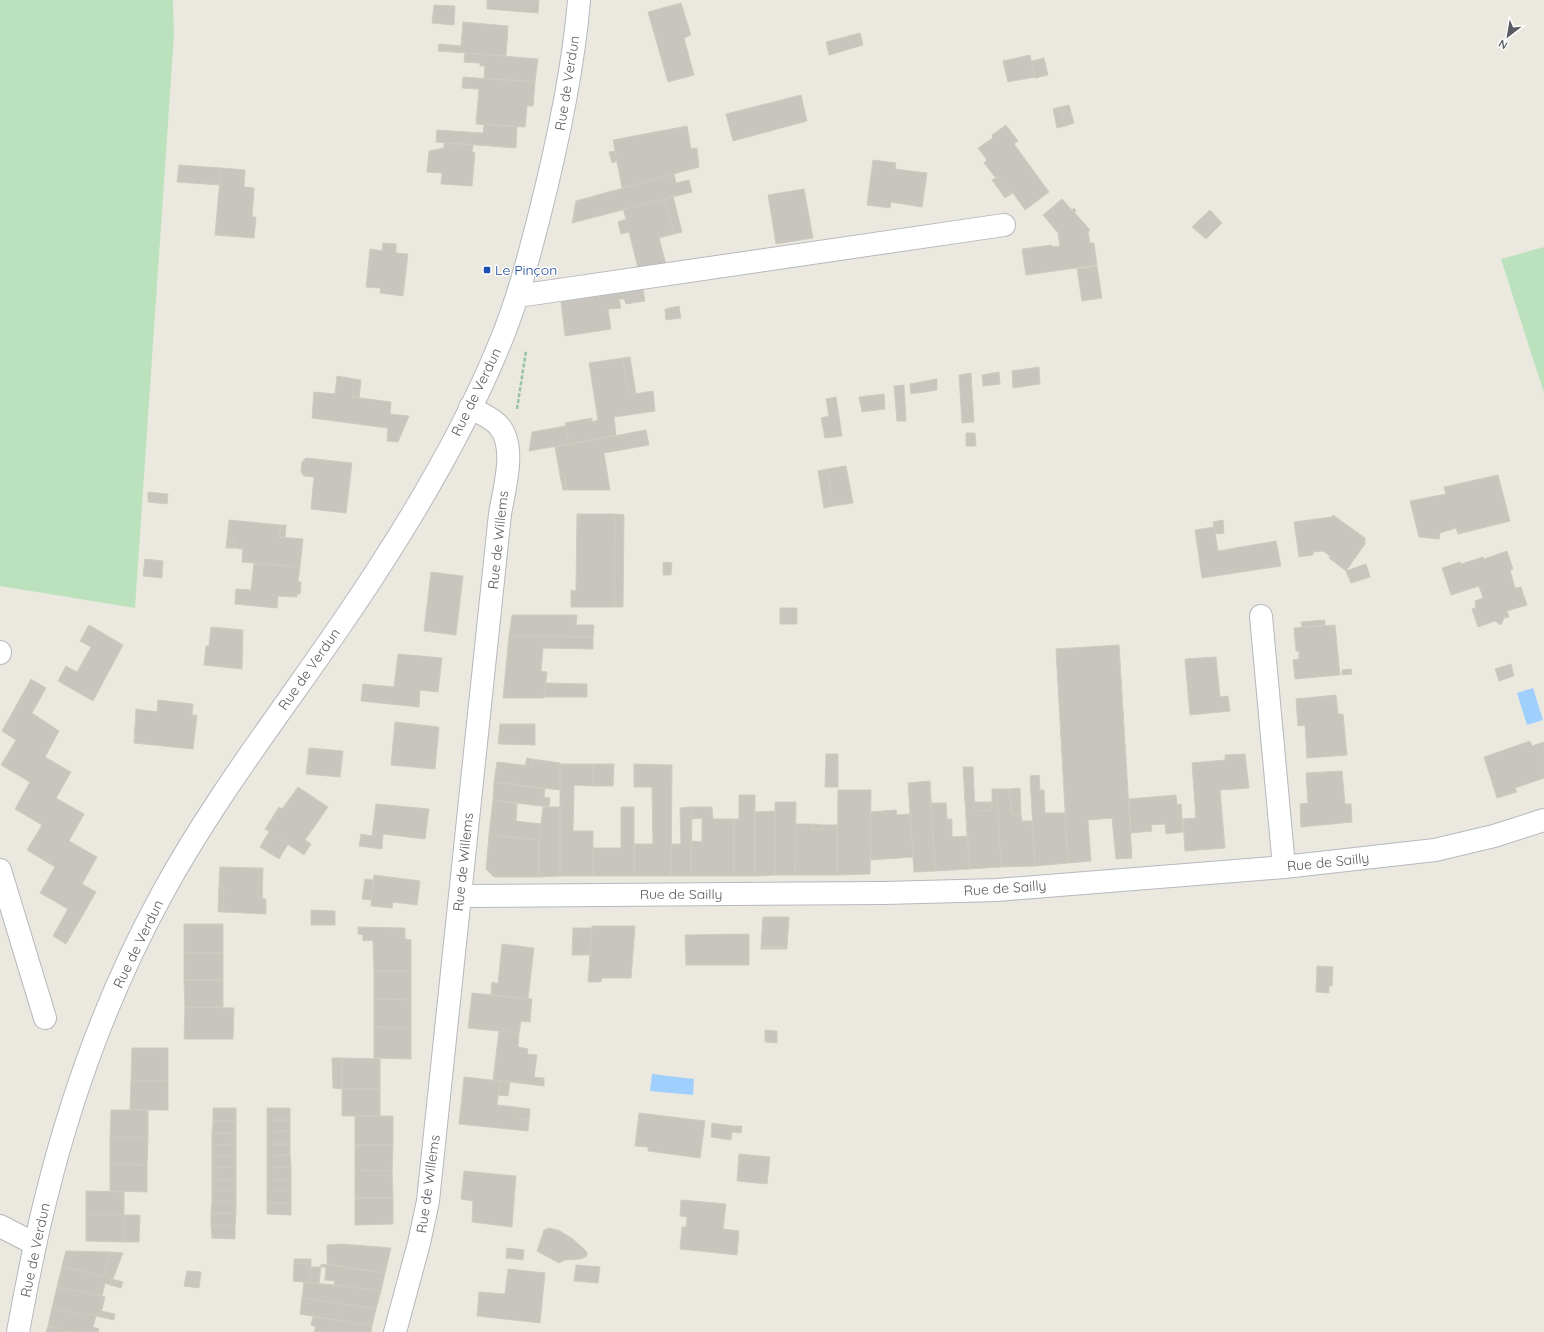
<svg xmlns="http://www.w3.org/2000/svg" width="1544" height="1332" viewBox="0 0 1544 1332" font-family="Quicksand,sans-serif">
<rect width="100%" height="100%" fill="#ebe9df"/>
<path fill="#bce2bd" d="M0,0H173L174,35L135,608L0,586Z
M1544,247V393L1501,259Z"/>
<path fill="#9fcffc" d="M1533,688L1543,720L1527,725L1517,693Z
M652,1074L694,1079L693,1095L650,1091Z"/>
<path fill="#c8c5bf" stroke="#cfcbbe" d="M487,0H539L538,13L487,9Z
M681,3L691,35L684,38L694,75L668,82L648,12Z
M434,5L455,6L454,25L432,23Z
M463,22L508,26L506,56L438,51L439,44L461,46Z
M860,33L863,45L829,55L826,42Z
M465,53L538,59L535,82L484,78L485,66H480V63L464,62Z
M1030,55L1035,77L1008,82L1003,61Z
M1044,58L1048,75L1035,78L1032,61Z
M463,77L535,82L533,106H527L525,127L476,124L479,89L462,88Z
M801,95L807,121L733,141L726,114Z
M1069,105L1074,123L1065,126L1060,107Z
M1060,107L1065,126L1057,128L1053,109Z
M484,124L517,127L516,148L436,142L437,130L483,133Z
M1006,125L1018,141L1014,144L1049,192L1025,210L1013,193H1010L998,176L995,177L984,163L987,160L978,148L993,138L992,135Z
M687,126L691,149L697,148L699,167L622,188L613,140Z
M444,143L473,145L472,152L475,153L472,186L441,184L442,173L427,172L429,151L444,148Z
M615,151L617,161L612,163L609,152Z
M873,160L896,163L895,169L927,173L922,207L891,202L890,208L867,205Z
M179,165L221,168L220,185L177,182Z
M221,168L245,170L244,187L254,188L252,217H256L254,238L215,235Z
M674,174L676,183L689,180L692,192L572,223L576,201Z
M998,176L1010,193H1013L1005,198L992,180Z
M804,189L813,238L776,244L768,195Z
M673,196L682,232L674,234L665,199Z
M665,199L674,234L659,238L667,268L639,272L629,232L621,234L618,222L626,219L623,209Z
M1062,199L1072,210L1074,208L1076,211L1074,212L1090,230L1088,232L1090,243H1094L1097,265L1026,275L1022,249L1052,245V247L1060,246L1058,234H1059L1043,215Z
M1210,210L1222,223L1206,239L1192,227Z
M383,243L396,244V253L408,254L403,296L380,293L381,288L366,287L370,249L382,251Z
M1097,266L1102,298L1082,301L1077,269Z
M643,289L645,301L626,304L624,299H619L621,308L608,309L611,329L565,336L561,302Z
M679,306L681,318L666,320L665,309Z
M630,357L636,394L628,395L623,358Z
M623,358L628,395L653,391L655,411L614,417L616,435L569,444L565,423L592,418V422L598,420L589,363Z
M1039,367L1040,384L1013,388L1012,371Z
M999,372L1000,384L983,386L982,375Z
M971,373L974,422L962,423L959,375Z
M337,376L354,379L353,397L391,402L390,414L409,416L398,442L387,441L388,428L312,418L314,392L335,394Z
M354,379L361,380L359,398L353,397Z
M937,379V390L911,394L910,384Z
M904,385L906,421H897L894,386Z
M884,394L885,409L862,412L859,397Z
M836,397L842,436L825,438L821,418L829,416L826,399Z
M566,426L569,444L529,451L532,432Z
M646,430L649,445L604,453L610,490H567L564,474L560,475L555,447Z
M966,433H975L976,446H966Z
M306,458L352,463L346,513L311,509L314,477L304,476L301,472L302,462Z
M846,466L853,503L833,506L827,469Z
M827,469L833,506L824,508L818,471Z
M564,474L567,490H563L560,475Z
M1498,475L1510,521L1458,534L1456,528L1440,533L1439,539L1419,537L1410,501L1446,494L1444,487Z
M148,492L168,494L167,504L148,502Z
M577,514H615L614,607H571V590L576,591Z
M615,514L624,515L623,607H614Z
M1333,515L1365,538V544L1346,571L1329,558L1330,556L1323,551L1313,552V555L1299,557L1294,522L1332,517Z
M229,520L281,525L279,537L303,539L300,567L242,562L243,549L235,548V540L227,539Z
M1223,520L1224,533L1215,534L1213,522Z
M281,525H286L285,537H279Z
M1214,527L1218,551L1276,541L1281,566L1202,578L1195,530Z
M227,539L235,540V548H226Z
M1507,551L1513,569L1510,570L1515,588L1521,587L1527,605L1507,611L1509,617L1504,618L1501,625L1495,621L1478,627L1472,609L1476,608L1475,601L1483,598L1479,586L1451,595L1442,568L1460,562L1461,564L1483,557L1484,559Z
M145,559L163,561L162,578L143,576Z
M663,562L672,563L671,575H663Z
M254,563L300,567L298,582H301L300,594H297V597L278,596L277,608L235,604L236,589L251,590Z
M1366,564L1370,577L1351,583L1346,571Z
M431,572L463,576L456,635L424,631Z
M780,608H797V624H780Z
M512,615H577L576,625H594L593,637L509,636Z
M1325,620V625L1302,627L1301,622Z
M89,625L123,645L93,701L58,681L66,666L77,672L91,647L80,641Z
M1335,625L1340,675L1295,679L1293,660L1299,659V651H1296L1294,628Z
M211,627L243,630L242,669L204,665L206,646H209Z
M509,636L593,637V649L543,648L541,671L547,672L544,698H503Z
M1119,645L1132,858L1116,859L1112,818L1088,820L1091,861L1068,863L1056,649Z
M398,654L442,658L438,692L420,690L419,707L361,701L363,684L394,687Z
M1216,657L1220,697L1228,696L1230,711L1190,715L1185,659Z
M1511,664L1514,676L1499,681L1495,669Z
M1351,669L1352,674L1342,675V670Z
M31,679L46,688L32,713L59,731L45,757L71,772L56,798L84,814L69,841L97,857L82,884L96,892L66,944L53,936L68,909L40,893L55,867L27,850L42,825L15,809L30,782L1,765L16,740L2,731Z
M546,683L587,684V697H544Z
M1336,695L1338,714H1343L1347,755L1307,758L1305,725L1298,726L1296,699Z
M158,700L193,704L192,715H197L193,749L134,743L136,709L157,712Z
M395,722L439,727L435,769L391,765Z
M500,724H535V745L498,744Z
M1530,741L1532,746L1544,742V778L1515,788L1517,792L1497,798L1484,757Z
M309,748L343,751L340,777L306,774Z
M826,754H838V787H825Z
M1245,754L1249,788L1220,790L1225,848L1185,851L1183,819L1196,818L1192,763L1225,760V755Z
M527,758L532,759L531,766L525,765Z
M532,759L560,763V790L494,782L497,762L531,766Z
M560,764H593V786L574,785L573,831H593V876H560Z
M593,764H614L613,786H593Z
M634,764L672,765L671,876H634V844H653L652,787H634Z
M963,767H973L975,811L992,810V789H997L1001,867L969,869Z
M1342,771L1345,804H1351L1352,822L1301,827L1300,804L1308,803L1306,773Z
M1039,775L1040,790H1044L1045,813H1065L1068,863L1035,866L1030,776Z
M930,781L935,871L914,872L908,783Z
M494,782L545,789L544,797L550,798L549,807L493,800Z
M298,787L328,807L305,840L311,844L304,855L265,829L279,807L282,809Z
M1020,788L1021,815H1012L1009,789Z
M997,789H1009L1012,815H1021L1022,821H1032L1035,866L1001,867Z
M838,790H871L870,874L837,875Z
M739,795H755V876H734V819H739Z
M1176,795L1177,805L1181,804L1183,832L1166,834L1165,824L1151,825L1152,831L1131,833L1129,799Z
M493,800L517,804L516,821L541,824L539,840L489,835Z
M775,802H796L795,875H775Z
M974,802H992V810L975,811Z
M931,803H946L947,819H952V837L968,836L969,869L935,871Z
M376,804L429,809L425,839L383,834L382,849L359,846L361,834L372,836Z
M543,807H560V876L539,877V840Z
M621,807H634V876H593V848H621Z
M692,807H712L713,819H734V876H691V841L702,842V818L692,819Z
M692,807L691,876H671V844H681L680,808Z
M896,810L897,815L910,814L913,857L871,860L870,812Z
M775,811V875L755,876V812Z
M796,824H812V829H823V825H837V875H795Z
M812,824L823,825V829H812Z
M269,832L288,844L279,859L260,847Z
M489,835L539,840V877H494L486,869Z
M220,867L259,868L258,898L266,899V914L223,912L224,888L219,887Z
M259,868H263L262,899L258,898Z
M374,875L420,881L417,905L393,902L392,908L371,906Z
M365,879L373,880L371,900L362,899Z
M219,887L224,888L223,912H218Z
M311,910L335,911V925H311Z
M763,917H789L787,947H761Z
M184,924H223V953H184Z
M592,926H635L631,978H602L601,982H588Z
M358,927L405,928V939L411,940V971H374L373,940L363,941V935L358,934Z
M573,928H592L590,955H572Z
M749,934V965H686L685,935Z
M502,944L534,948L528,999L491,995L492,982L498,984Z
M761,947H787V949H761Z
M184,953H223V980H184Z
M1317,966L1333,967L1332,986H1329V993L1316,992Z
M374,971H411V1000L374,999Z
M184,980H223V1007H185Z
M472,993L532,999L530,1022L521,1021L519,1033L468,1028Z
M374,999L411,1000V1028L374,1027Z
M185,1007L234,1008L233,1039H184Z
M374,1027L411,1028V1059L374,1058Z
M765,1030L777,1031V1043L765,1042Z
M499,1031L519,1033L518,1047L528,1049L527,1054L537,1055L534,1077L544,1078V1086L493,1080Z
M132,1048H168V1081H131Z
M332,1058H342V1089L333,1088Z
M342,1058L380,1059V1089H342Z
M464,1077L500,1081L497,1105L515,1107L513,1118L529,1120L528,1131L459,1124Z
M131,1081H168V1110H130Z
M500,1081L510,1082L508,1096L498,1095Z
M342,1089H380V1116H342Z
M515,1107L530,1109L529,1120L513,1118Z
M213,1108H236V1121H213Z
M267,1108H290V1120H267Z
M111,1110H148V1137L110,1138Z
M639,1113L705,1121L700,1158L648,1151V1147L635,1146Z
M355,1116H393V1145H355Z
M267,1120H290V1131L267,1132Z
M213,1121H236V1133H212Z
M712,1123L733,1126L731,1140L711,1137Z
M733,1126H742L741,1133L732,1132Z
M290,1131V1144H267V1132Z
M212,1133H236V1144L212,1145Z
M148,1137L147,1165L110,1164V1138Z
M236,1144V1156L212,1157V1145Z
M267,1144H290V1155L267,1156Z
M355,1145H393L392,1171L355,1170Z
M739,1154L770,1157L767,1184L737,1181Z
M290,1155L291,1167L267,1168V1156Z
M236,1156V1167L212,1168V1157Z
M110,1164L147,1165V1192L110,1191Z
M236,1167V1179L212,1180V1168Z
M291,1167V1179L267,1180V1168Z
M355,1170L392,1171L393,1198H355Z
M464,1171L516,1176L512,1227L472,1222L473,1201L461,1199Z
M236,1179V1191L212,1190V1180Z
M291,1179V1190L267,1191V1180Z
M212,1190L236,1191V1202L212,1201Z
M291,1190V1203H267V1191Z
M86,1191L124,1192V1215L86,1214Z
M355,1198H393V1224L355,1225Z
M681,1200L726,1204L723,1229L739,1231L737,1255L680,1249L682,1227H686L687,1217L680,1216Z
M212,1201L236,1202V1213H211Z
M267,1203H291V1215L267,1214Z
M211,1213H236L235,1226L211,1225Z
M86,1214L124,1215V1242L86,1241Z
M124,1215H140L139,1242H124Z
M211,1225L235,1226V1239L212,1238Z
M549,1228L558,1230L573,1239L587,1252V1256L581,1259L565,1260L559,1263L537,1251L544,1230Z
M342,1244L391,1248L385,1273L327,1264V1245Z
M507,1248L524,1250L523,1260L506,1258Z
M66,1251L110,1252L104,1277L62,1266Z
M110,1252L123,1253L113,1279L104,1277Z
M294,1259H311V1264L294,1263Z
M294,1263L311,1264L310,1283L293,1281Z
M321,1264L385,1273L381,1291L334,1285L335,1281L325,1280L326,1267H321Z
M576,1265L600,1267L598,1283L574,1281Z
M62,1266L112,1279L110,1285L105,1283L102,1296L57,1287Z
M311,1267H321L319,1284L310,1283Z
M508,1269L545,1273L540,1323L477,1316L479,1292L505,1294Z
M187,1271L201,1272L199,1288L184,1286Z
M112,1279L123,1282L121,1288L110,1285Z
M304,1282L334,1285L381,1291L376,1309L302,1298Z
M57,1287L105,1297L100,1317L86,1313L85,1316L52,1308Z
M302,1298L376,1309L372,1326L300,1314Z
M52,1308L85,1316L86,1313L96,1316L93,1327L99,1329L98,1332H74L48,1326Z
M101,1311L115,1314L114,1320L100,1317Z
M313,1317L341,1321L372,1326L371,1332H314L316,1327L311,1325Z
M48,1326L74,1332H46Z"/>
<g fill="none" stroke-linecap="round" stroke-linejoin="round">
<defs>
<path id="street" d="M518,296L1004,225
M1261,616L1284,867
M0,652V653
M0,870L45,1018
M0,1226L35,1244
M395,1332L419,1243L428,1201L500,514C504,489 517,447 499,426C493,418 479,413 470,407"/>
<path id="secondary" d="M460,896L884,893L997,890L1284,867L1435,850L1494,836L1544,820
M18,1332C26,1289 34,1245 45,1202C71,1095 109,991 162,894C224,780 308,679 378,569C424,498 468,422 500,343C517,302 528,260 539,217C557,146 573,73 579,0"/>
</defs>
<use href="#street" stroke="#b5b7bc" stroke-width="24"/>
<use href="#secondary" stroke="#b5b8be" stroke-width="24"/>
<path stroke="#95c3a4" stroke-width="2.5" stroke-dasharray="4 2" stroke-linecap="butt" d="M517,409L526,351"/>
<use href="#street" stroke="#fff" stroke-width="22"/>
<use href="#secondary" stroke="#fff" stroke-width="22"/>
</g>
<rect fill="#1a4fb4" stroke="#fff" stroke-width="1.5" x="483" y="266" width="8" height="8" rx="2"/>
<g text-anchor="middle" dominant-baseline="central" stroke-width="3" stroke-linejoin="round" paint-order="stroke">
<g font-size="14" fill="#585b60" stroke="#fff">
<text transform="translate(567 83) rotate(-81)">Rue de Verdun</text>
<text transform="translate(476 392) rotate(-64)">Rue de Verdun</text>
<text transform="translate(498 540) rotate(-84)">Rue de Willems</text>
<text transform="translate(309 669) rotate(-55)">Rue de Verdun</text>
<text transform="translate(463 862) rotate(-84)">Rue de Willems</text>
<text transform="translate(1328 862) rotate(-6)">Rue de Sailly</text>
<text transform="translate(1005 888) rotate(-4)">Rue de Sailly</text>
<text x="681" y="894">Rue de Sailly</text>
<text transform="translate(138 944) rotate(-64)">Rue de Verdun</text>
<text transform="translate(428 1184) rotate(-82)">Rue de Willems</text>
<text transform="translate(35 1250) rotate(-78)">Rue de Verdun</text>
</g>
<g font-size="14" fill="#164399" stroke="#fff" text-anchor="start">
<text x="495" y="270">Le Pinçon</text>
</g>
</g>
<g transform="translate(1508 36) rotate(211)" stroke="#ffffff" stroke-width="3" paint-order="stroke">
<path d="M0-3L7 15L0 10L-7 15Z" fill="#585b60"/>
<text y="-6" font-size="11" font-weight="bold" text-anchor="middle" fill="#585b60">N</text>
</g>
</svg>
